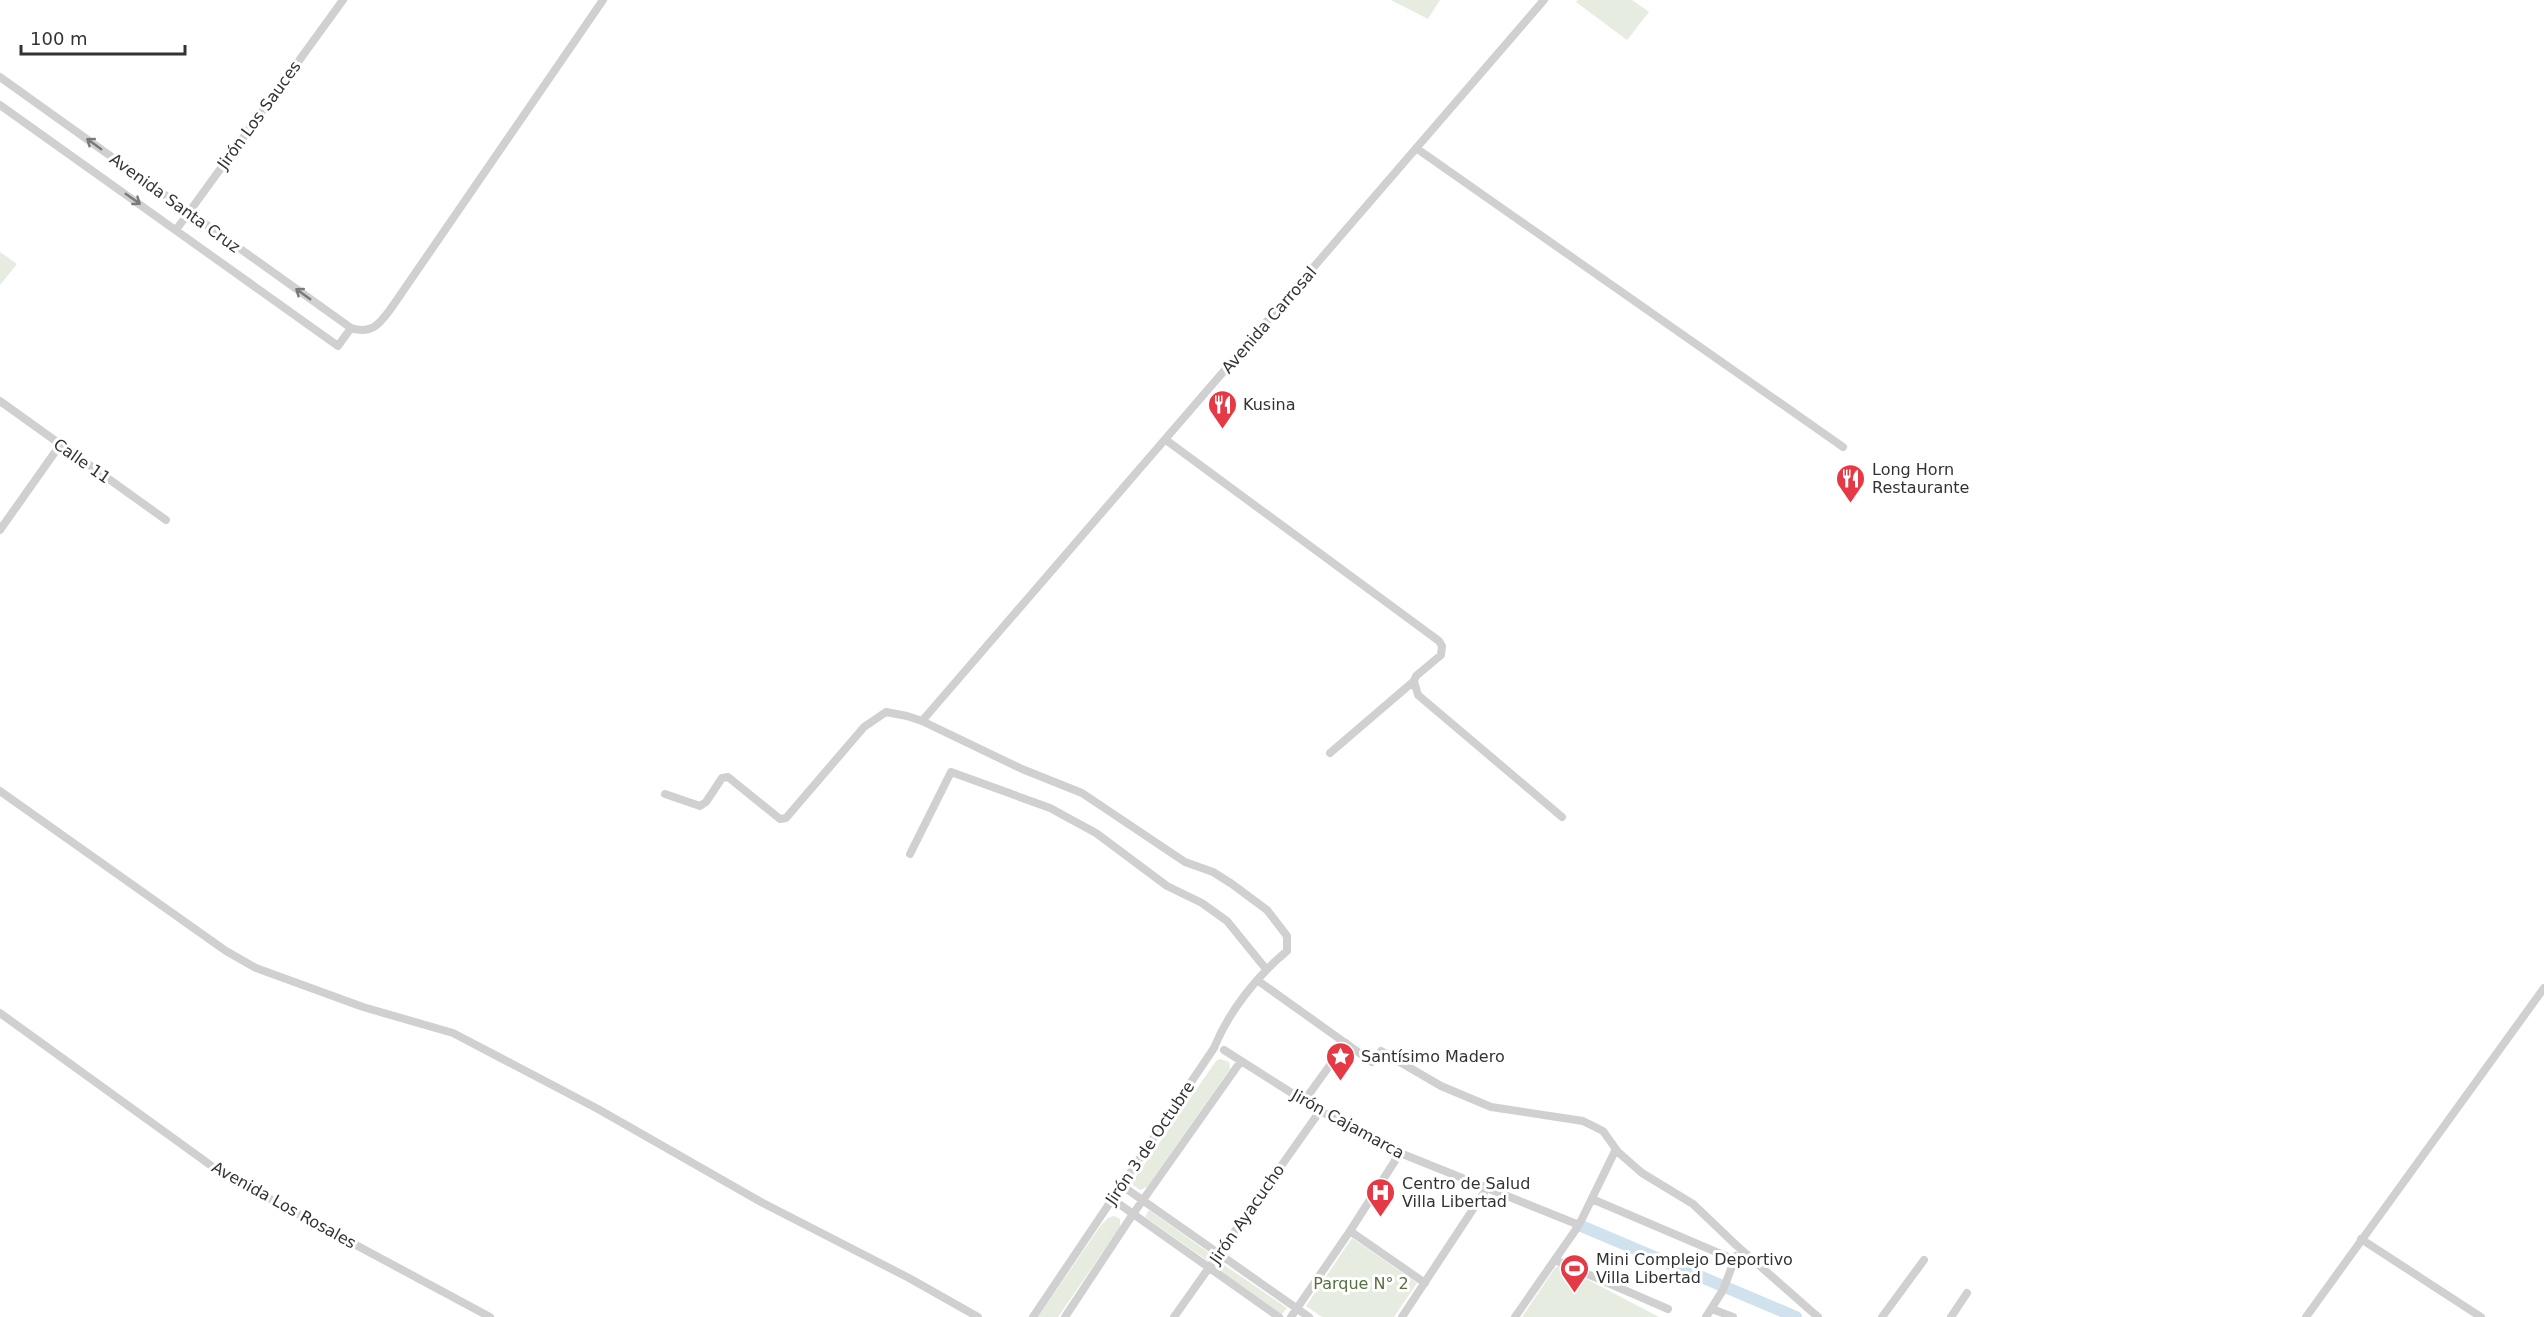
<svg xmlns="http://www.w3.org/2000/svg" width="2544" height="1317" viewBox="0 0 2544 1317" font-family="'DejaVu Sans',sans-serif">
<rect width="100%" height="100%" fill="#fff"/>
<path fill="#e6ecdf" d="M1391,0H1440L1428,19Z
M1578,0H1632L1649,12L1627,40L1576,2Z
M0,252L17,264L0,285Z
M1220,1059L1229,1062L1230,1069L1147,1187L1140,1190L1133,1185V1181L1216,1061Z
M1149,1210L1212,1255L1208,1261L1145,1217Z
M1114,1216L1120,1219V1227L1058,1317H1038L1101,1225L1108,1218Z
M1352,1238L1417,1283L1394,1317H1322L1306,1306Z
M1223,1264L1287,1308L1282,1314L1219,1270Z
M1560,1265L1659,1317H1522L1555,1268Z"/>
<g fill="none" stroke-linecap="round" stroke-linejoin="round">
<path stroke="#cfe2ee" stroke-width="12" d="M1579,1225L1796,1317"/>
<path stroke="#d0d0d0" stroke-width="8" d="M0,77L351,328C373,335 380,323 392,307L603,0
M0,105L338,346L351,328
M1416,148L1843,447
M176,230L343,0
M0,401L166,520
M1166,440L1439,641L1442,646L1441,655L1416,676L1414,681L1418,695L1562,817
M0,530L60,445
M922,721L1544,0
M1330,753L1414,681
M0,791L226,951L256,968L363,1007L453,1033L598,1109L761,1202L909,1278L978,1317
M665,794L700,806L706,802L722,778L728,777L780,819L786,818L864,727L886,712L907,716L922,721L1022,769L1082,793L1185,862L1213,872L1232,884L1267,910L1287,936V951C1257,976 1229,1011 1214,1048L1033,1317
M910,854L951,772L1050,808L1096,833L1167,886L1202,903L1227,921L1266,969
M1257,980L1372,1062
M0,1013L220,1172L490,1317
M1224,1050L1320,1111L1400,1153L1579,1225
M1381,1051L1441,1086L1491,1107L1583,1121L1603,1131L1618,1152L1642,1173L1693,1204L1736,1245L1818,1317
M1304,1101L1346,1043
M1121,1185L1309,1317
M1112,1199L1279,1317
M1592,1199L1735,1260
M1350,1231L1425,1283
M2361,1239L2481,1317
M1555,1260L1668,1309
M1712,1309L1733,1317
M1065,1317L1133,1214L1241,1061
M1174,1317L1320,1111
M1291,1317L1350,1231L1400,1153
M1402,1317L1487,1188
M1515,1317L1579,1225L1616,1149
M1706,1317L1723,1290L1736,1256
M1882,1317L1924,1260
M1951,1317L1967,1293
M2306,1317L2544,988"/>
</g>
<defs><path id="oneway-shaft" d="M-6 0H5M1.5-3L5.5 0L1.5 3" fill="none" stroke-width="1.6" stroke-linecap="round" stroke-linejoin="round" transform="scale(1.5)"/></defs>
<g stroke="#7a7a7a">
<use href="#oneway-shaft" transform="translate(94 144) rotate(-144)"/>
<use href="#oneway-shaft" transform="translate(133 199) rotate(35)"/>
<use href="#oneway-shaft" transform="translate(303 294) rotate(-144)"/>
</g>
<defs>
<symbol id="restaurant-pin" viewBox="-11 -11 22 30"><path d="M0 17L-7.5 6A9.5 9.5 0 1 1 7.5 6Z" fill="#e63946" stroke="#fff"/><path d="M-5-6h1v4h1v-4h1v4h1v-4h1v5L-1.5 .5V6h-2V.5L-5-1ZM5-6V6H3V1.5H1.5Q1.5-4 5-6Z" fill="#fff"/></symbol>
<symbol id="sight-pin" viewBox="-11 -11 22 30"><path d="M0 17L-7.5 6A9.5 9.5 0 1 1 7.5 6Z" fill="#e63946" stroke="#fff"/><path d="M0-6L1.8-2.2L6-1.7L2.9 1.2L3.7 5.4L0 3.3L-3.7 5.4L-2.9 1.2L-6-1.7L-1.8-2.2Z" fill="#fff"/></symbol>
<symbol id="hospital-pin" viewBox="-11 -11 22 30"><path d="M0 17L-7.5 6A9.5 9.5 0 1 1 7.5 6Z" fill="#e63946" stroke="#fff"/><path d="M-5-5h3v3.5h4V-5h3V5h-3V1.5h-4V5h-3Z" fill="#fff"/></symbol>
<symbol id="stadium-pin" viewBox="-11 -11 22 30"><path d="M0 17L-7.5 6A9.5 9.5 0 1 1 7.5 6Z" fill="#e63946" stroke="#fff"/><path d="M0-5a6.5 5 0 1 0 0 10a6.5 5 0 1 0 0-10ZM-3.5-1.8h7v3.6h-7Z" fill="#fff"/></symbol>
</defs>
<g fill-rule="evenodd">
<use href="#restaurant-pin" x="1206" y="388" width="33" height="45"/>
<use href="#restaurant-pin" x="1834" y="462" width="33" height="45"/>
<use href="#sight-pin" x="1324" y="1040" width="33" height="45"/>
<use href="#hospital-pin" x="1364" y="1176" width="33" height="45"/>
<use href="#stadium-pin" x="1558" y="1252" width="33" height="45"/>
</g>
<g text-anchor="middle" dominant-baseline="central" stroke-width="6" stroke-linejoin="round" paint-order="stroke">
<g font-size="16" fill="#333" stroke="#fff">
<text transform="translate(259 115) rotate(-54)">Jirón Los Sauces</text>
<text transform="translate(175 203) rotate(36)">Avenida Santa Cruz</text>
<text transform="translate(1269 320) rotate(-49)">Avenida Carrosal</text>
<text transform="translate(82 461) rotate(35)">Calle 11</text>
<text transform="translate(1348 1124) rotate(29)">Jirón Cajamarca</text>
<text transform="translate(1150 1143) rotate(-56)">Jirón 3 de Octubre</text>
<text transform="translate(284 1205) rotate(29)">Avenida Los Rosales</text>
<text transform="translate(1247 1214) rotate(-55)">Jirón Ayacucho</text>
</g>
<g font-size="16" fill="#333" stroke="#fff" text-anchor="start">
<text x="1243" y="404">Kusina</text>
<text x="1872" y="469">Long Horn<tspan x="1872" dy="18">Restaurante</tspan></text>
<text x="1361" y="1056">Santísimo Madero</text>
<text x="1402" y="1183">Centro de Salud<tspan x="1402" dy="18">Villa Libertad</tspan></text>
<text x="1596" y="1259">Mini Complejo Deportivo<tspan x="1596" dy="18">Villa Libertad</tspan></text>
</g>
<g font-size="16" fill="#56703f" stroke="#fff">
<text x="1361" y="1283">Parque N° 2</text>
</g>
</g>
<path d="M21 45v9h164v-9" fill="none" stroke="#333333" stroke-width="3"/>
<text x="30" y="45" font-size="18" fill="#333333" stroke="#ffffff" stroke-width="4.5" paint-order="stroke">100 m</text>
</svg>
